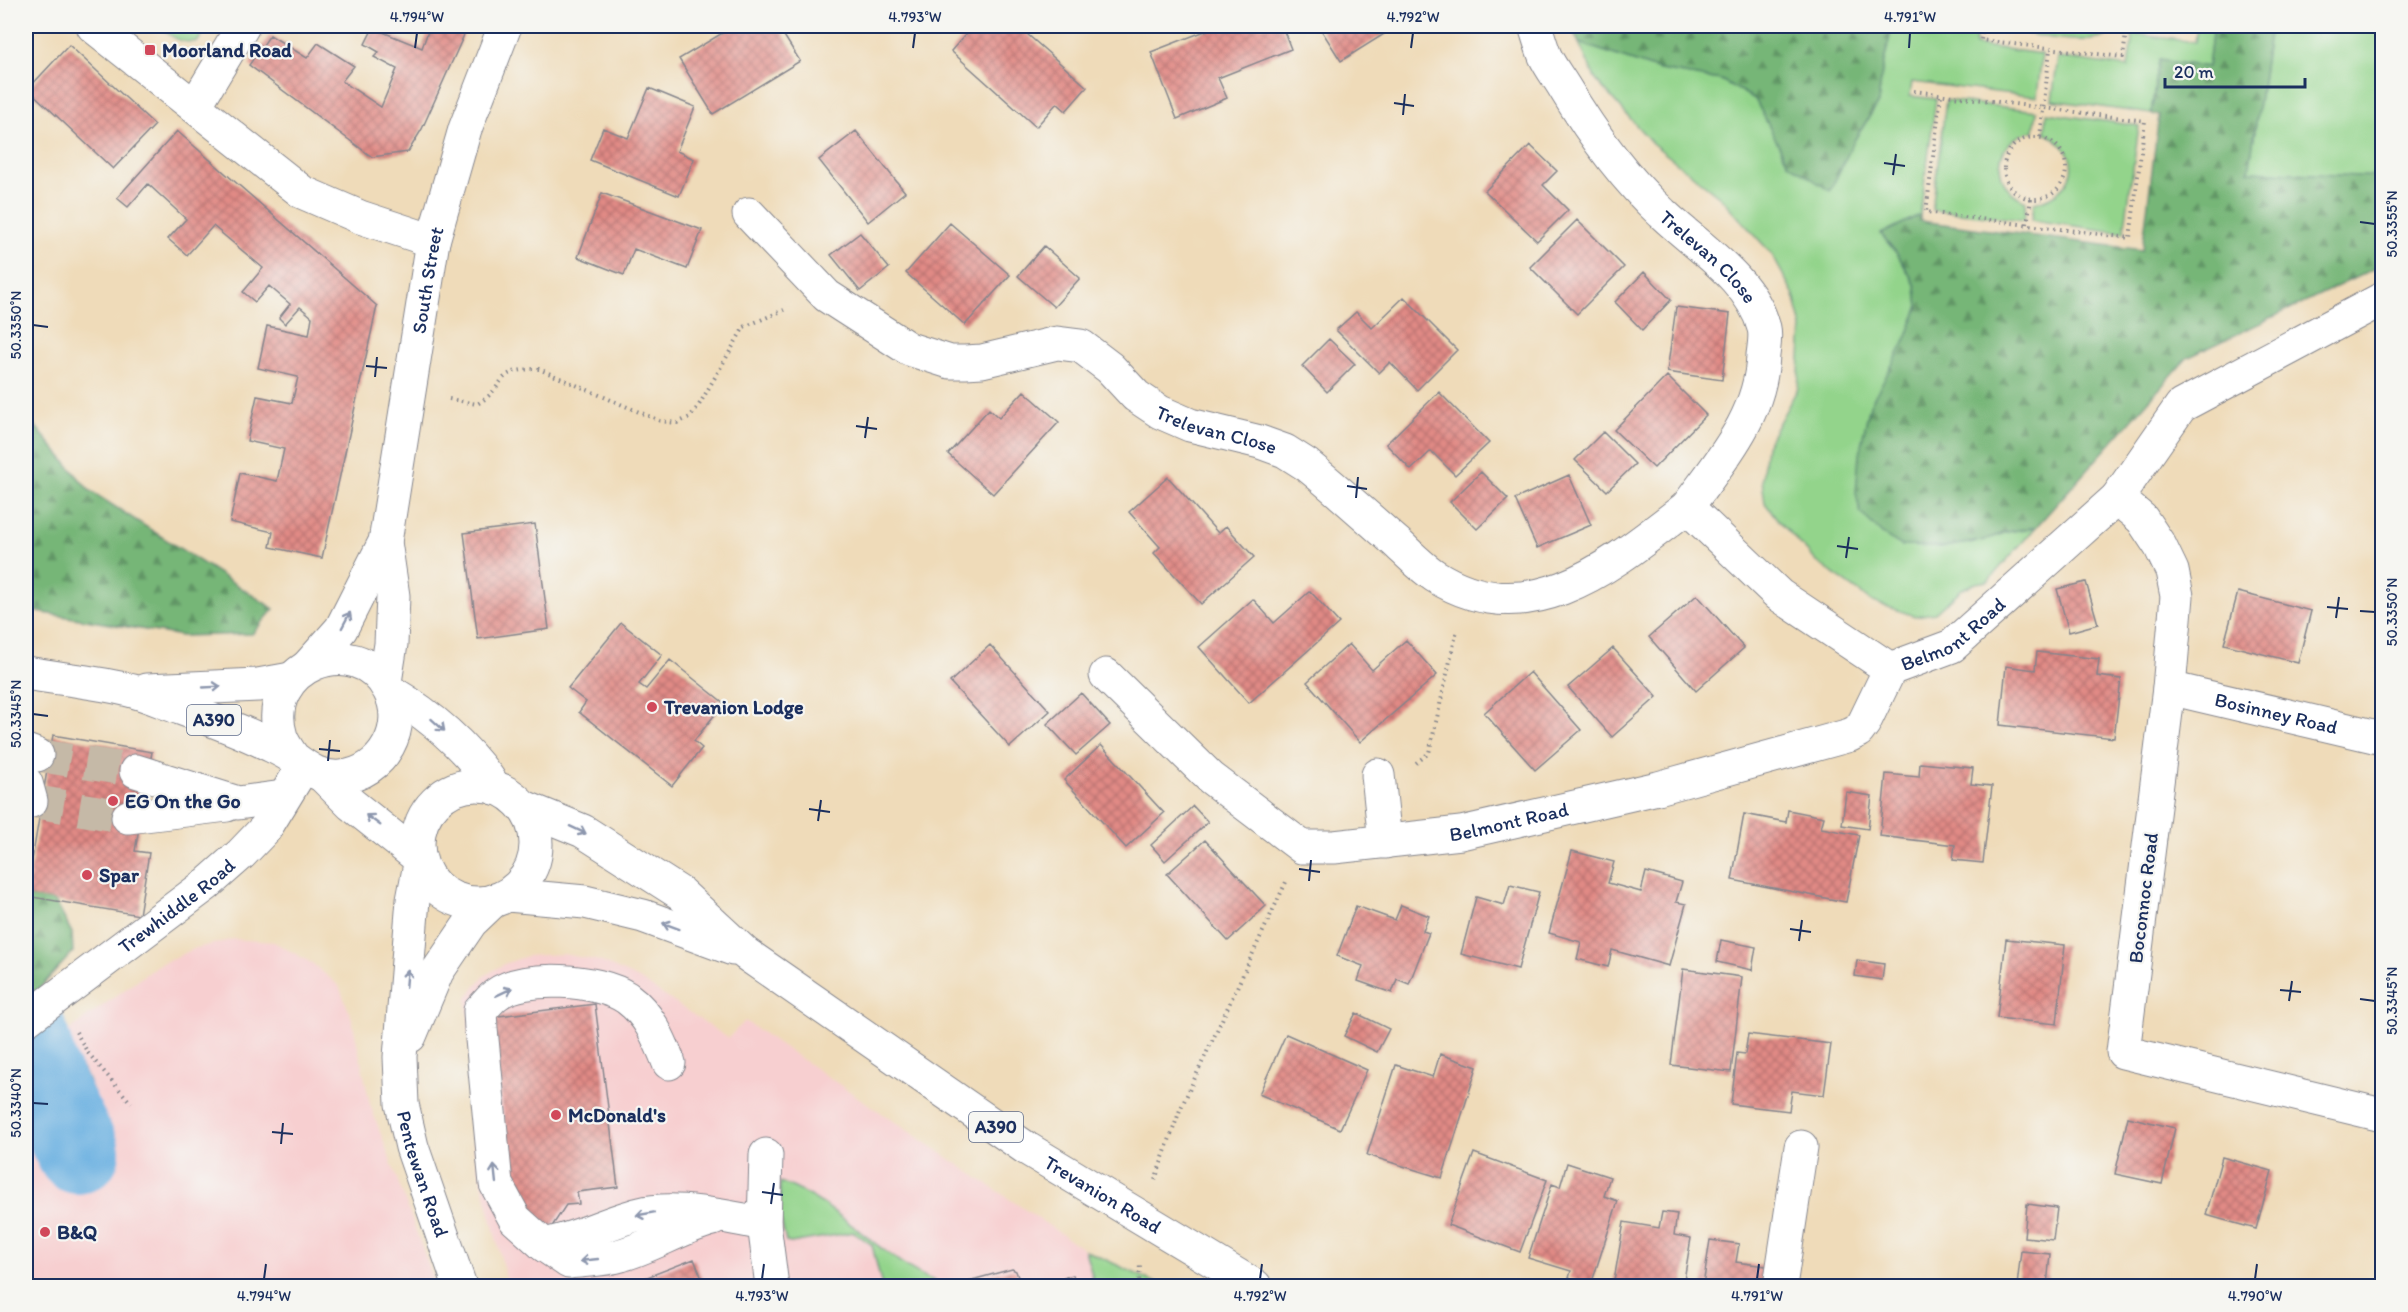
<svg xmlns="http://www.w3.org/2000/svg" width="2408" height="1312" viewBox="0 0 2408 1312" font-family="Itim,sans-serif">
<defs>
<pattern id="forest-firs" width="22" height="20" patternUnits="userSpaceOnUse" patternTransform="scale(1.5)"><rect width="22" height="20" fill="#76b677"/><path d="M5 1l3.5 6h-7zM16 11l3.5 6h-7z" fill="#609465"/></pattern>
<pattern id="water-ripples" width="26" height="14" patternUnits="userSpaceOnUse" patternTransform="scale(1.5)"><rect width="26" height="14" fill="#6bb0e1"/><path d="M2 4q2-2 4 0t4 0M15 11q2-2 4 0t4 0" fill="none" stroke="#5790ba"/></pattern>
<pattern id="building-cross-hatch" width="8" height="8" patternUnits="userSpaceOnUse" patternTransform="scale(1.5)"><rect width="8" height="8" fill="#e18a85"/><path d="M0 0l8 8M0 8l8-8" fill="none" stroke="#b67170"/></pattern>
</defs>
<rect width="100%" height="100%" fill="#f6f6f2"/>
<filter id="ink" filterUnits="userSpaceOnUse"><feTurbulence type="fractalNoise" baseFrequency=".0167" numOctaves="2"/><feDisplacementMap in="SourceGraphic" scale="12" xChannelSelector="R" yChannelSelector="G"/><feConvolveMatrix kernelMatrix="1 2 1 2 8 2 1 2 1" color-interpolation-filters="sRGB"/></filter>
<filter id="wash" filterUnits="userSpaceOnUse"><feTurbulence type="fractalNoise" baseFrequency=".008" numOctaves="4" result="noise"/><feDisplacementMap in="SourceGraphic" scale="24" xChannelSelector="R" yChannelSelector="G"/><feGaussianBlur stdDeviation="1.35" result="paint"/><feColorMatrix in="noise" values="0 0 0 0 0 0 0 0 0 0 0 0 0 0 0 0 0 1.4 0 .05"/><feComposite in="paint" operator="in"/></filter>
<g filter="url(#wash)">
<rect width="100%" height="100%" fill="#efdbb9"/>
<path fill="#f7cfd0" d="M234,939L274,942L312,963L339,986L352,1019L370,1104L436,1286H26V1062L158,965L196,948Z
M563,954L600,961L639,979L728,1038L745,1021L1085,1250L1095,1286H508L474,1151L467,997L484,976L504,964L527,956Z"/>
<path fill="#93d48b" stroke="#578274" stroke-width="1.5" d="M158,26H208L198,41C181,45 171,36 158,26Z
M1892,26H1977L1975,45L2042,54L2037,97L1912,82L1910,96L1936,99L1920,215L1881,234L1898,255L1916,286L1918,309L1904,343L1902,546L1944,547L1981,541L2007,532L2036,527L1988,581L1976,583L1962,589L1935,613L1915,616L1873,602L1817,562L1778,520L1765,503L1762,480L1766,446L1798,388L1802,327L1794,295L1771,253L1720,197L1652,143L1596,80L1579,43L1660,70L1721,80L1755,99L1788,163L1855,139L1878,103L1882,71Z
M2008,26H2081L2114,30C2111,32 2106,37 2102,38C2080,44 2026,37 2008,26Z
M2197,26H2213L2208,67L2159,60L2151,114L2052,100L2058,57L2128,67L2133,34L2195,42Z
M2270,26H2382V177L2249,172Z
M1946,100L2037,111L2034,131C1993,138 1988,185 2026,201L2024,220L1932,210Z
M2047,113L2139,126L2124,233L2032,220L2034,203C2077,193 2086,153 2045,133Z
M61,1037L86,1075L112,1136L88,1147L44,1049Z
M780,1182C841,1204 881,1260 939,1283L929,1286H882L872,1245L854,1232L791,1243L786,1242L780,1216Z
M1085,1250L1162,1286H1095Z"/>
<path fill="url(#forest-firs)" stroke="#48726a" stroke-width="1.5" d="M1570,26H1892L1882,71L1878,103L1855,139L1830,191L1788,163L1755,99L1721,80L1660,70L1579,43Z
M2213,26H2270L2249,171L2382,177V265L2187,358L2036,527L2007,532L1981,541L1944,547L1902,546L1882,534L1860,512L1856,493L1859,454L1870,405L1904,343L1918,309L1916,286L1898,255L1881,234L1920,215V221L2142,250L2159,115L2151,114L2159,60L2208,67Z
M26,415L89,490L274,609L252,634L182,636L26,610Z
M26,896L55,901L72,933L73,952L26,1003Z"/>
<path fill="url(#water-ripples)" stroke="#4370a0" stroke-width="1.5" d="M44,1049L88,1147L63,1160L26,1088V1062Z"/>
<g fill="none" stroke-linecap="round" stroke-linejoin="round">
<path stroke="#6bb0e1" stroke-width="84" d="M26,1034L38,1074L78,1152"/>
</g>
<g id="blocks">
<path fill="url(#building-cross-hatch)" d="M430,26H468L422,129L408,152L372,157L249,65L270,35L307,58L318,43L354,66L342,81L381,107L397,69L374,57L379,52L365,44L373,28L422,48Z
M734,26H778L800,61L713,114L679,59Z
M973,26H1018L1087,87L1066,111L1057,103L1036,127L951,51Z
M1218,26H1282L1291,49L1218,78L1227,98L1177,119L1151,52Z
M1324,26H1397L1341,61L1320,28Z
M2092,26H2124L2123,31Z
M69,45L155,125L113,169L28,89Z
M649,88L695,107L677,151L694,159L679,196L590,160L603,128L628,138Z
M177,131L377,306L322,558L270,547L273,532L230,522L240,473L277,481L284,449L247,441L257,396L292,403L298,377L258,368L267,326L309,335L312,317L300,307L285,324L279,318L290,304L269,286L255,302L243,292L263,268L213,226L187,255L168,239L186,219L148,184L128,207L117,198Z
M856,131L905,192L868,222L819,160Z
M1530,145L1557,171L1543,185L1568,210L1537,241L1485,191Z
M602,193L702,230L687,269L634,249L624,275L578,257Z
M1577,220L1624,267L1577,314L1530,267Z
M950,223L1010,275L965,325L906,273Z
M860,233L889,268L860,291L831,255Z
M1044,246L1080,278L1054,307L1018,276Z
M1644,272L1671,300L1642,330L1615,302Z
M1404,297L1457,350L1417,390L1390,362L1379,373L1336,330L1356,312L1372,328Z
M1676,307L1730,314L1722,380L1667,372Z
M1329,339L1355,364L1327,392L1302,366Z
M1667,376L1706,415L1654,468L1614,430Z
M1024,391L1059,422L993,494L948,454L989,409L999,418Z
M1439,392L1489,443L1455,475L1431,451L1411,470L1386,444Z
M1603,432L1635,464L1607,491L1575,460Z
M1481,472L1508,499L1477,529L1450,502Z
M1569,475L1591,525L1537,548L1515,499Z
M1168,477L1218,533L1226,526L1254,557L1201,604L1154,553L1160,547L1129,512Z
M535,524L549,629L478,639L464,533Z
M2086,582L2098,624L2069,632L2057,589Z
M1310,591L1339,623L1249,703L1199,647L1253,599L1274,623Z
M2238,592L2311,611L2298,663L2224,644Z
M1697,595L1744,648L1696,691L1649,637Z
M621,623L662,655L639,684L646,689L670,660L724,703L694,741L702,748L672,786L579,712L586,702L568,688Z
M1406,640L1437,675L1360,742L1307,682L1349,644L1372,670Z
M990,645L1050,711L1010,747L950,682Z
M1613,648L1657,697L1612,737L1568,687Z
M2037,652L2099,659L2097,676L2121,679L2114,738L2000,725L2006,666L2035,670Z
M1530,672L1581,730L1535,770L1484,713Z
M1081,693L1110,725L1076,755L1047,724Z
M53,735L152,752L135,851L149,853L139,915L26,896Z
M1101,745L1164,813L1126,848L1064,780Z
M1920,763L1973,768L1971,784L1992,786L1983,863L1953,860L1955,845L1880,836L1886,774L1919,777Z
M1846,792L1872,796L1868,829L1842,825Z
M1193,806L1208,822L1165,861L1151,845Z
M1788,810L1824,817L1821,828L1859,835L1846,902L1732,880L1744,814L1786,822Z
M1205,840L1266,906L1228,941L1167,874Z
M1572,851L1614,862L1608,883L1641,892L1646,872L1682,882L1676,902L1686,904L1669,966L1612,950L1608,967L1577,959L1581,942L1549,933Z
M1510,885L1539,892L1518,969L1461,954L1476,897L1504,905Z
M1401,905L1429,916L1423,931L1429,933L1409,984L1397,979L1392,993L1358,981L1363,966L1337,956L1356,906L1395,920Z
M2006,939L2065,945L2057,1024L1997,1018Z
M1721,940L1756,947L1752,970L1717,962Z
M1857,960L1884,964L1882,980L1855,976Z
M1683,969L1742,977L1731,1072L1671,1065Z
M595,1004L618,1187L577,1192L579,1204L566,1205L549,1231L514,1200L491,1017Z
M1356,1013L1389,1029L1377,1052L1344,1036Z
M1286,1034L1367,1070L1340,1129L1259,1094Z
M1748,1034L1831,1044L1824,1095L1792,1091L1789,1111L1731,1104L1737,1053L1745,1054Z
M1440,1054L1477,1067L1442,1178L1367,1155L1396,1065L1433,1077Z
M2128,1117L2175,1128L2162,1184L2115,1174Z
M1474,1153L1547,1180L1520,1252L1448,1225Z
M2222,1157L2272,1171L2256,1229L2206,1215Z
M1567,1163L1610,1177L1604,1196L1618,1201L1591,1285L1569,1278L1571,1271L1528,1258L1552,1184L1560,1187Z
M2027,1204L2057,1208L2053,1240L2024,1237Z
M1662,1212L1677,1214L1674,1235L1691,1238L1683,1286H1613L1624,1222L1659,1228Z
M1710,1240L1739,1244L1736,1262L1773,1267L1771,1286H1703Z
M2021,1251L2050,1254L2047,1286H2017Z
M694,1259L705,1286H624Z
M1012,1269L1016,1271L1021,1286H958L961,1283Z
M1073,1275L1076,1286H1035Z"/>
</g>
</g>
<g filter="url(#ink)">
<use href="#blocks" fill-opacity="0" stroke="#85858c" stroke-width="1.5"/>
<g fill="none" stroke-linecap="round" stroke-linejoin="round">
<path stroke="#c5b9a7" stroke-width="33" stroke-dasharray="33 16" stroke-linecap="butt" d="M37,755L136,771
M31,801L128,817"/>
<defs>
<g id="minor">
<path d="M93,26L302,192L360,217L433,241"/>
<path id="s1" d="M1535,26C1538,35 1541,46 1545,56C1550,67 1558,77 1564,87C1591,132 1624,178 1662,213C1696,246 1751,278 1764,328C1766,336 1764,347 1763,355C1761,416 1721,460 1687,507"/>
<path d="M195,106L243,26"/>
<path id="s2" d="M749,214L827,296L909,349L950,362H965L982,361L1057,343L1081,346L1110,368L1136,396L1160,412L1190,425L1260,442L1285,451L1307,465C1338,490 1367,517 1397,543C1409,554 1421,567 1435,576C1530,636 1613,564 1687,507L1779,595L1890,669"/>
<path d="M2117,498L2142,519L2160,546L2172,571L2177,596L2169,688L2123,1052L2382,1115"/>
<path d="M385,542L393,596L391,644L385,682"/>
<path id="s3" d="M309,665L341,629L385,542L433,241L465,129L505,26"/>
<path id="s4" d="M1106,675L1211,778L1302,847H1334L1461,833L1658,788L1850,735L1858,731L1864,723L1890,669L1952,646L2117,498L2181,406L2382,299"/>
<path id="s5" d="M2169,688L2382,738"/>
<path d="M26,751L37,755"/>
<path d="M136,771L238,803L283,797"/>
<path d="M1378,775L1385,842"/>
<path d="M26,783L31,801"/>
<path d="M128,817L227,805"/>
<path id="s6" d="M26,1020L207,884L241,854L265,829L303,767"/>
<path d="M669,1063C659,1038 649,1014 627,998C599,979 524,974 497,994C491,998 486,1005 480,1011L481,1029L496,1184L515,1219L544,1245C578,1239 607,1222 640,1214C674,1205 730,1217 764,1224"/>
<path d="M766,1155L764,1224L772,1286"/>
<path d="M544,1245L569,1262C586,1260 605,1260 621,1255C653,1246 681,1227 713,1219"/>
<path d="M1780,1286L1801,1147"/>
</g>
<g id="major">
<path id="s7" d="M420,864L413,900L400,1057L402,1104L412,1147L460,1286"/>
<path d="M410,1036L437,972L471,922L493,901"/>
</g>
<g id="highway">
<path d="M26,673C61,679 99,682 133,691C149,695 165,703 180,708C210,719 240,730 268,744C276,748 285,752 292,757C307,768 321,779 341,777C383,774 409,726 389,690C356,627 259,667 281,737C283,743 288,750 292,756"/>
<path d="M147,690L258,685L291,679"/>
<path d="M391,692C433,717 467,747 495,788"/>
<path d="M322,775L351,804L419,858"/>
<circle cx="477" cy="844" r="59"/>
<path id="s8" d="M524,807L583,831L680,893L746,954L1026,1148L1255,1286"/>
<path d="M508,895L585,902L643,916L733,949"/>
</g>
</defs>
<use href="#minor" stroke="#85858c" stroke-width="35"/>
<use href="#major" stroke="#85858c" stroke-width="35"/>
<use href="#highway" stroke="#85858c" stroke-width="35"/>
<path stroke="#85858c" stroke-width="4" stroke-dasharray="1.5 4.5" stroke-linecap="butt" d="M1983,26L1981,40L2123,57L2127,26
M2130,26L2157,28
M1914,91L2145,121L2130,238L1926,212L1941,95
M2040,137L2050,49
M2004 168a31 31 0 1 1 62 0a31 31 0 1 1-62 0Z
M2027,224L2031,199
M449,399L477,404C509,386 491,369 539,369L660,421L677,423L690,417L699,405L744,327L784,310
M1416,763L1429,753L1457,630
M76,1032L88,1053L131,1103
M1155,1180L1180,1110L1286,882
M1139,1286L1140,1263"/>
<use href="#minor" stroke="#fff" stroke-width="33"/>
<use href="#major" stroke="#fff" stroke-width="33"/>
<use href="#highway" stroke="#fff" stroke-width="33"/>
</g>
<defs><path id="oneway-shaft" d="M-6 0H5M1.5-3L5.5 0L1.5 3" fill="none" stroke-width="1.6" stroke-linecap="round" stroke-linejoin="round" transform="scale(1.5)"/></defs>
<g stroke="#8d97ae">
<use href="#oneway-shaft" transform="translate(346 620) rotate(-62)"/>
<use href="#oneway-shaft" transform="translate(212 687) rotate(-3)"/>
<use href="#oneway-shaft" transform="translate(438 725) rotate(42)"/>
<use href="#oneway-shaft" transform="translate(373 820) rotate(-144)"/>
<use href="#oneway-shaft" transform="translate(578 830) rotate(25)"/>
<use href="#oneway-shaft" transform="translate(671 926) rotate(-160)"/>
<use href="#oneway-shaft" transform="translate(407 978) rotate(-85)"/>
<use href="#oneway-shaft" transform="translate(504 992) rotate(-25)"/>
<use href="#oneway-shaft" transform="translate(495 1174) rotate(-96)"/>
<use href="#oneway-shaft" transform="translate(645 1214) rotate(170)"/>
<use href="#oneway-shaft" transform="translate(589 1260) rotate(174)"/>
</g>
</g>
<path fill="none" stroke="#1b2f5e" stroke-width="2" d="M415,48L417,33M913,48L915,33M1411,48L1413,33M1909,48L1910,33M1394,103L1414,106M1403,115L1405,94M1884,163L1905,166M1893,175L1896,154M2360,222L2375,224M33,325L48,327M366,366L387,368M375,377L377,357M856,426L877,429M865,438L868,417M1347,486L1367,489M1356,498L1358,477M1837,546L1858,549M1846,558L1849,537M2327,607L2348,609M2360,611L2375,612M2336,618L2339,597M33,714L48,716M319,749L340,751M328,761L330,740M809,809L830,812M818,821L821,800M1299,869L1320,872M1309,881L1311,860M1790,929L1811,932M1799,941L1802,920M2280,990L2301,992M2360,999L2375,1001M2289,1001L2292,981M33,1103L48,1104M272,1132L293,1134M281,1144L283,1123M762,1192L783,1195M771,1204L774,1183M264,1279L266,1264M762,1279L764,1264M1260,1279L1262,1264M1757,1279L1759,1264M2255,1279L2257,1264"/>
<g fill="#d1495b" stroke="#f6f6f2" stroke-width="2">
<rect x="144" y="44" width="12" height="12" rx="3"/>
<circle cx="652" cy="707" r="6"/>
<circle cx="113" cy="801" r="6"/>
<circle cx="87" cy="875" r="6"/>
<circle cx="556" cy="1115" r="6"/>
<circle cx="45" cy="1232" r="6"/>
</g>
<g text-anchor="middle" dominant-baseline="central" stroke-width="4.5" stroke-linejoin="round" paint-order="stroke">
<g fill="#f6f6f2" stroke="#5d6b8a" stroke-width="1.5">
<rect x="187" y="705" width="54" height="30" rx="4.5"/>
<rect x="969" y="1112" width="54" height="30" rx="4.5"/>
</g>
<g font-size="18" font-weight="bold" fill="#1b2f5e">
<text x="214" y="720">A390</text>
<text x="996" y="1127">A390</text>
</g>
<g font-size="20" font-weight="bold" fill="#1b2f5e" stroke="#f6f6f2" text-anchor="start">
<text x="162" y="50">Moorland Road</text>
<text x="664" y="707">Trevanion Lodge</text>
<text x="125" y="801">EG On the Go</text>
<text x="99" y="875">Spar</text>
<text x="568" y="1115">McDonald's</text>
<text x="57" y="1232">B&amp;Q</text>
</g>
<g font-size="20" fill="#1b2f5e" stroke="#f6f6f2">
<text stroke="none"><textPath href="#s1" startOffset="292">Trelevan Close</textPath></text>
<text stroke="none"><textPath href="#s3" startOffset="411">South Street</textPath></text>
<text stroke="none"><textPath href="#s2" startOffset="550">Trelevan Close</textPath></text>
<text stroke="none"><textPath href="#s4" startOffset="974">Belmont Road</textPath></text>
<text stroke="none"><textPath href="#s5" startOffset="110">Bosinney Road</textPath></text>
<text stroke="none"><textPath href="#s4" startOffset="470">Belmont Road</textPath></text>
<text transform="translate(2143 898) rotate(-83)">Boconnoc Road</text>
<text stroke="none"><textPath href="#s6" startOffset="189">Trewhiddle Road</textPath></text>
<text stroke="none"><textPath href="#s7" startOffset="314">Pentewan Road</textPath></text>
<text stroke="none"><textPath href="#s8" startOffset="699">Trevanion Road</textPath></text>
</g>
</g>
<rect width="2408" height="1312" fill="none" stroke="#f6f6f2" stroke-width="66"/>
<path d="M2165 78v9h140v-9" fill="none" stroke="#1b2f5e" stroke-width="3"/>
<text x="2174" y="78" font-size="18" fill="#1b2f5e" stroke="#f6f6f2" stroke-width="4.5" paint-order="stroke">20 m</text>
<rect x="33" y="33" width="2342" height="1246" fill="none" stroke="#1b2f5e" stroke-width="2"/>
<g font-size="15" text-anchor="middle" fill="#1b2f5e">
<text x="417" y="22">4.794°W</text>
<text x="915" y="22">4.793°W</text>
<text x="1413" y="22">4.792°W</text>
<text x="1910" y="22">4.791°W</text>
<text transform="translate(2392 224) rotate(-90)" y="5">50.3355°N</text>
<text transform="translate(16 325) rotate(-90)" y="5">50.3350°N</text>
<text transform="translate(2392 612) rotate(-90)" y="5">50.3350°N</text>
<text transform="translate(16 714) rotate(-90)" y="5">50.3345°N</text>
<text transform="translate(2392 1001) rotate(-90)" y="5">50.3345°N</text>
<text transform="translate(16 1103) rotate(-90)" y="5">50.3340°N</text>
<text x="264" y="1301">4.794°W</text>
<text x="762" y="1301">4.793°W</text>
<text x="1260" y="1301">4.792°W</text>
<text x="1757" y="1301">4.791°W</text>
<text x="2255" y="1301">4.790°W</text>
</g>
</svg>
